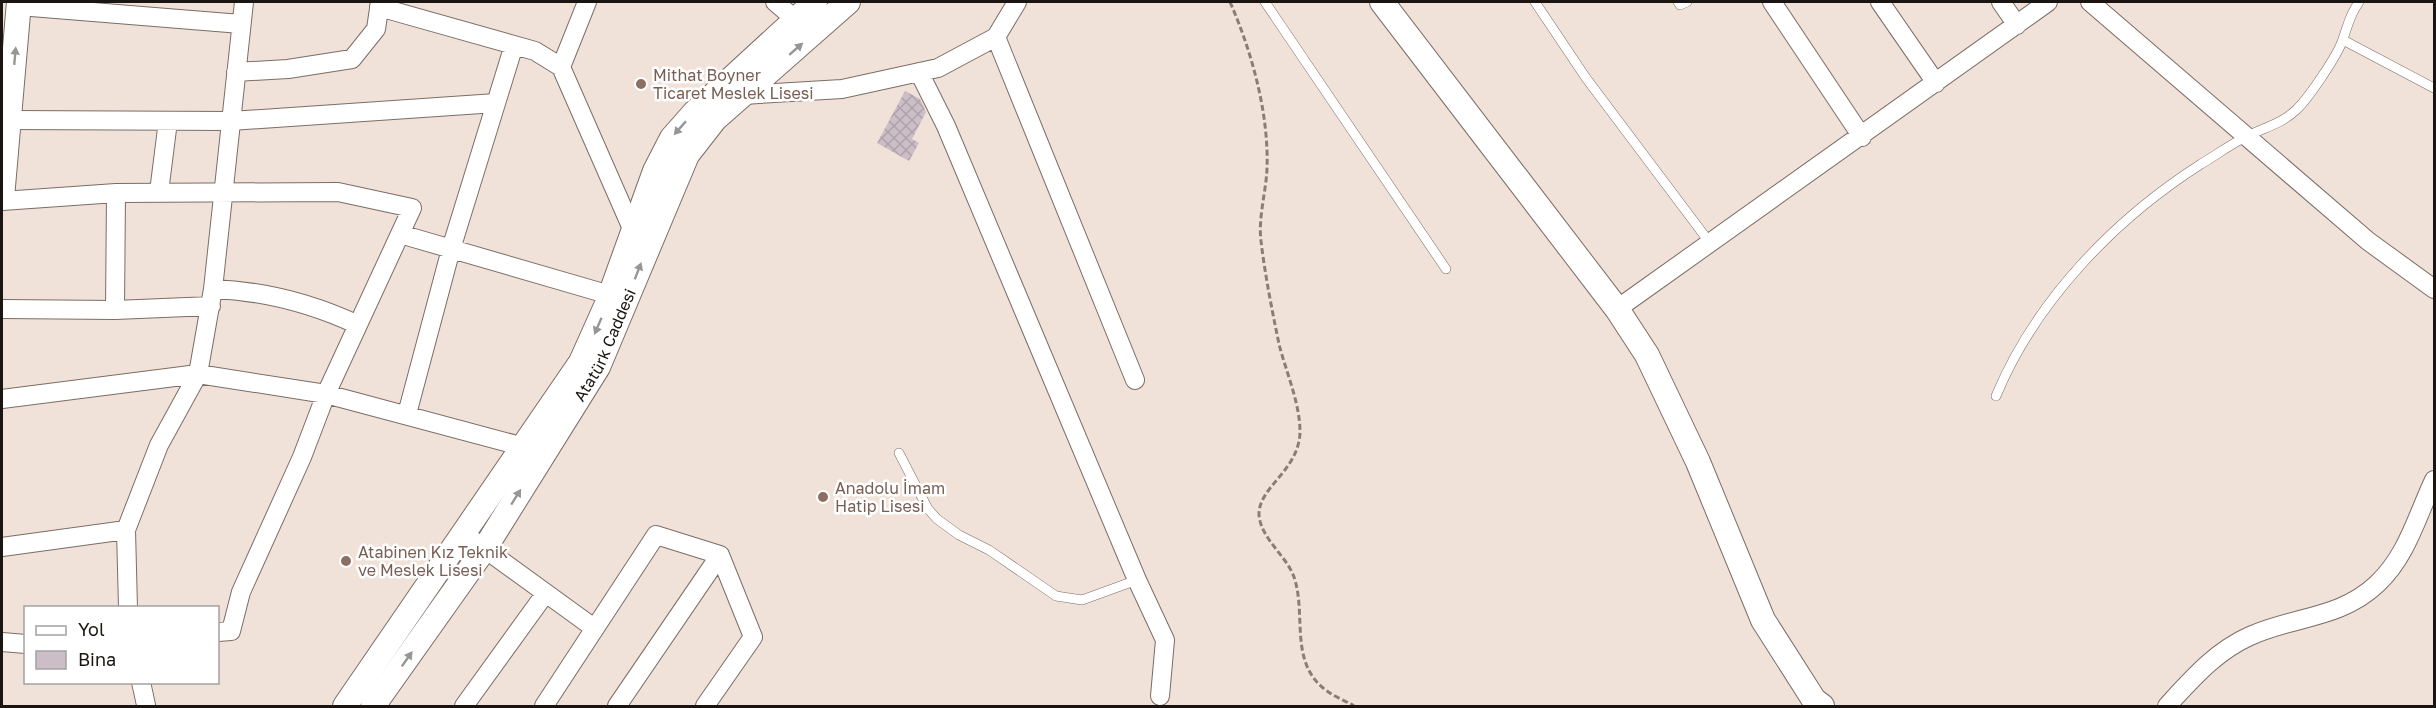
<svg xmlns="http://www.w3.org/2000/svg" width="2436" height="708" viewBox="0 0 2436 708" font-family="'Golos Text',sans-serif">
<defs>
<pattern id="building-cross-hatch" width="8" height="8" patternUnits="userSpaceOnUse" patternTransform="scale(1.5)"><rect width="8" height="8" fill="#ccbec7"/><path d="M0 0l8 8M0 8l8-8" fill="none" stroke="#afa2aa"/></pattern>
</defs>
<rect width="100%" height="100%" fill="#f1e2d9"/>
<path fill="url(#building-cross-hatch)" d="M905,91L920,99L926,112L912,139L919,143L909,161L877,143Z"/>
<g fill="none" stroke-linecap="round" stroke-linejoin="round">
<defs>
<path id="lane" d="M1265,2L1446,269
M1535,2L1586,78L1710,243
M1678,2L1680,5L1687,2
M2343,40L2434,88
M1996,396C2036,300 2115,219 2201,164C2215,156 2229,145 2244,138C2262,128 2280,125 2296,110C2308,99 2338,55 2343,39C2348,25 2350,14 2359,2
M899,453L928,509L937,519L959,535L989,550L1056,596L1082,600L1137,580"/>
<path id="street" d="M775,2L796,20
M1772,2L1862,137
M1880,2L1936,83
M2001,2L2017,25
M2090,2L2368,241L2434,289
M19,6L241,24
M379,7L535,51L561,67L633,231
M996,37L1135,380
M561,67L587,2
M236,72L288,69L352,59L376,29L380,2
M919,72L946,126L1137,580L1165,640L1160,696
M743,95L842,89L938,68L996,37L1017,2
M9,120L231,121L496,103
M159,192L168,121
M2,201L116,193L338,192L412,208L326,394L302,457L241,592L231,631L218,632
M400,234L610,295
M213,289C265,291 311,303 358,325
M2,309L115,310L211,306
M1617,309L2048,2
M115,310L116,193
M2,399L198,374L326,394L524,447
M407,414L451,249L514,45
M474,541L594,628
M2,547L126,530
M128,608L126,530L159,445L198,374L213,289L244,2
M2,642L26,644
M141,682L146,705
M464,706L545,594
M544,706L656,535L720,555L753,637L705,706
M617,706L720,555
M2167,706C2192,679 2216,651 2250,636C2294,616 2340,619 2377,584C2407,556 2417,516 2434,480"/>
<g id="secondary">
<path d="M1382,2L1617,309L1647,355L1698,462L1763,620L1814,700L1822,706"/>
<path d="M2,198L19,2"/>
<path d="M345,706L581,362L607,304L655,171L672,138L695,112L815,2"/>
<path id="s1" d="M373,706L485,548L598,367L687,155L715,119L848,2"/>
</g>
</defs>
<use href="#lane" stroke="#7b6d65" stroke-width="10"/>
<use href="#street" stroke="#7b6d65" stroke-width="20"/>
<use href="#secondary" stroke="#7b6d65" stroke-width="26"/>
<path stroke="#887e77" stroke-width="3" stroke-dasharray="6 3" stroke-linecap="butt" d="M1230,2C1252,52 1269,114 1267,169C1266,192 1258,218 1261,241C1265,275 1272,310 1279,344C1286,372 1300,403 1300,432C1299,471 1258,487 1259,515C1261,539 1286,555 1294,577C1307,615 1288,663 1327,691C1335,697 1346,701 1354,706"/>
<use href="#lane" stroke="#fff" stroke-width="9"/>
<use href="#street" stroke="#fff" stroke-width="18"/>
<use href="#secondary" stroke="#fff" stroke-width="24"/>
</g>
<defs><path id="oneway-solid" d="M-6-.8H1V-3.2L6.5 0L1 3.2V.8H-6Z" transform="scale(1.5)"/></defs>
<g fill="#989694">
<use href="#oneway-solid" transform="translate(796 49) rotate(-41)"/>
<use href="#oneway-solid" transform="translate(15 56) rotate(-85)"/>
<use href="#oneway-solid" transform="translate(680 128) rotate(131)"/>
<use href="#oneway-solid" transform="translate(638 271) rotate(-69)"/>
<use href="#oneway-solid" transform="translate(598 326) rotate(113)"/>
<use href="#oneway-solid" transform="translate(516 497) rotate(-58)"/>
<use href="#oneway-solid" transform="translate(407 659) rotate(-55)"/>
</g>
<g fill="#8d6e63" stroke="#fff" stroke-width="2">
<circle cx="641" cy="84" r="6"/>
<circle cx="823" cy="497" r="6"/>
<circle cx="346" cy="561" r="6"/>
</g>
<g text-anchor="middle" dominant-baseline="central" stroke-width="5" stroke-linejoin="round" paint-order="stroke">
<g font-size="16" fill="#785e54" stroke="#fff" text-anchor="start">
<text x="653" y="75">Mithat Boyner<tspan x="653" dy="18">Ticaret Meslek Lisesi</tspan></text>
<text x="835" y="488">Anadolu İmam<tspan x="835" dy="18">Hatip Lisesi</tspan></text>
<text x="358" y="552">Atabinen Kız Teknik<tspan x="358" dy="18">ve Meslek Lisesi</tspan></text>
</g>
<g font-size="16" fill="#1a1511" stroke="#fff">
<text stroke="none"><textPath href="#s1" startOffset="430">Atatürk Caddesi</textPath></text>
</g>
</g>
<rect width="2436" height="708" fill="none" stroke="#1a1511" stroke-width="6"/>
<rect x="24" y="606" width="195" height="78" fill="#ffffff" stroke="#a3a1a0" stroke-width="1.5"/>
<rect x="36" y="626" width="30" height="9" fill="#ffffff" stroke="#a3a1a0" stroke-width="1.5"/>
<text x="78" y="636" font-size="18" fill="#1a1511">Yol</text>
<rect x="36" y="651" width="30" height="18" fill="#ccbec7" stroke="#a3a1a0" stroke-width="1.5"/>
<text x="78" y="666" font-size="18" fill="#1a1511">Bina</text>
</svg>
